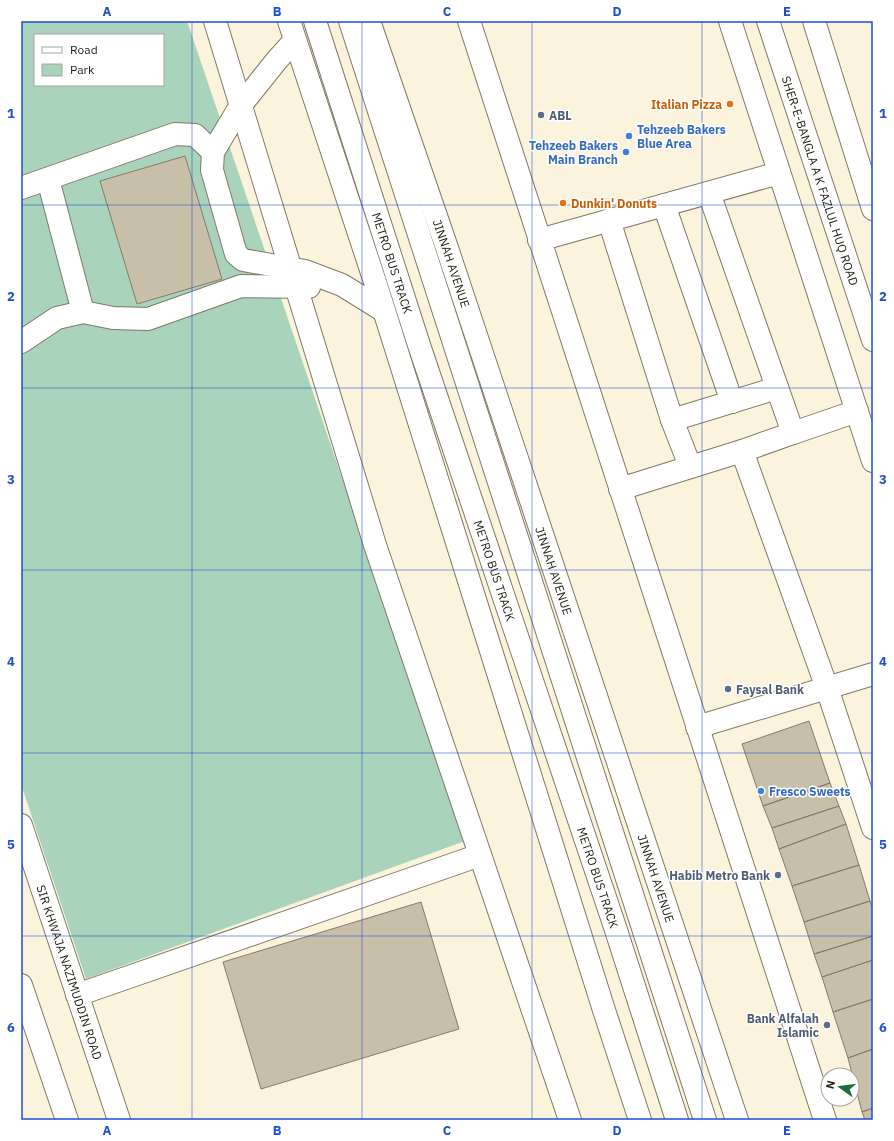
<svg xmlns="http://www.w3.org/2000/svg" width="894" height="1141" viewBox="0 0 894 1141" font-family="'IBM Plex Sans',sans-serif">
<rect width="100%" height="100%" fill="#fcf3dc"/>
<path fill="#a9d3bb" fill-rule="evenodd" d="M21,21H187L465,841L86,979L21,784ZM35,35H163V85H35Z"/>
<path fill="#c8bfa8" stroke="#847c67" d="M185,156L222,279L137,304L100,181Z
M809,721L830,783L763,806L742,744Z
M830,783L839,806L772,828L763,806Z
M839,806L846,824L779,849L772,828Z
M846,824L859,865L792,886L779,849Z
M859,865L870,901L804,922L792,886Z
M870,901L873,910V936L814,954L804,922Z
M421,902L459,1029L261,1089L223,962Z
M873,936V960L822,977L814,954Z
M873,960V999L833,1012L822,977Z
M873,999V1049L848,1058L833,1012Z
M873,1049V1108L862,1112L848,1058Z
M873,1108V1120H865L862,1112Z"/>
<g fill="none" stroke-linecap="round" stroke-linejoin="round">
<defs>
<g id="minor">
<path d="M215,21L375,545L570,1120"/>
<path id="s1" d="M315,21L419,345L615,927L677,1120"/>
<path d="M350,21L705,1120"/>
<path d="M469,21L825,1120"/>
<path d="M730,21L873,461"/>
<path d="M295,40L277,60L241,105L213,152L212,170L236,254L243,260L305,271L342,285L384,311"/>
<path d="M48,179L83,312"/>
<path d="M21,188L175,134L195,135L213,152"/>
<path d="M664,205L732,402"/>
<path d="M609,220L672,420L690,466"/>
<path d="M539,240L779,173"/>
<path d="M21,342L57,318L83,312L113,318L148,319L241,286L309,287"/>
<path d="M672,420L777,388"/>
<path d="M793,433L857,411"/>
<path d="M742,451L827,688L873,828"/>
<path d="M620,489L742,451L793,433L709,193"/>
<path d="M697,727L873,674"/>
<path d="M77,995L480,855"/>
</g>
<g id="major">
<path d="M289,21L377,288L603,1007L640,1120"/>
<path id="s2" d="M369,21L447,248L737,1120"/>
<path id="s3" d="M768,21L873,340"/>
<path d="M814,21L873,209"/>
<path id="s4" d="M21,825L119,1120"/>
<path d="M21,985L67,1120"/>
</g>
</defs>
<use href="#minor" stroke="#817964" stroke-width="24"/>
<use href="#major" stroke="#817964" stroke-width="24"/>
<use href="#minor" stroke="#fff" stroke-width="22"/>
<use href="#major" stroke="#fff" stroke-width="22"/>
</g>
<path fill="none" stroke="#1d4ed8" stroke-width="1" stroke-opacity="0.55" d="M192,21V1120M362,21V1120M532,21V1120M702,21V1120M21,205H873M21,388H873M21,570H873M21,753H873M21,936H873"/>
<g fill="#e8710a" stroke="#fff" stroke-width="1.5">
<circle cx="730" cy="104" r="4"/>
<circle cx="563" cy="203" r="4"/>
</g>
<g fill="#5c6f8a" stroke="#fff" stroke-width="1.5">
<circle cx="541" cy="115" r="4"/>
<circle cx="728" cy="689" r="4"/>
<circle cx="778" cy="875" r="4"/>
<circle cx="827" cy="1025" r="4"/>
</g>
<g fill="#3f7fe0" stroke="#fff" stroke-width="1.5">
<circle cx="629" cy="136" r="4"/>
<circle cx="626" cy="152" r="4"/>
<circle cx="761" cy="791" r="4"/>
</g>
<g text-anchor="middle" dominant-baseline="central" stroke-width="3" stroke-linejoin="round" paint-order="stroke">
<g font-size="12" font-weight="bold" fill="#c56008" stroke="#fff" text-anchor="end">
<text x="722" y="104">Italian Pizza</text>
<text x="571" y="203" text-anchor="start">Dunkin' Donuts</text>
</g>
<g font-size="12" font-weight="bold" fill="#4e5e75" stroke="#fff" text-anchor="start">
<text x="549" y="115">ABL</text>
<text x="736" y="689">Faysal Bank</text>
<text x="770" y="875" text-anchor="end">Habib Metro Bank</text>
<text x="819" y="1018" text-anchor="end">Bank Alfalah<tspan x="819" dy="14">Islamic</tspan></text>
</g>
<g font-size="12" font-weight="bold" fill="#366cbe" stroke="#fff" text-anchor="start">
<text x="637" y="129">Tehzeeb Bakers<tspan x="637" dy="14">Blue Area</tspan></text>
<text x="618" y="145" text-anchor="end">Tehzeeb Bakers<tspan x="618" dy="14">Main Branch</tspan></text>
<text x="769" y="791">Fresco Sweets</text>
</g>
<g font-size="12" fill="#201d14" stroke="#fff">
<text stroke="none"><textPath href="#s3" startOffset="168">SHER-E-BANGLA A K FAZLUL HUQ ROAD</textPath></text>
<text stroke="none"><textPath href="#s1" startOffset="254">METRO BUS TRACK</textPath></text>
<text stroke="none"><textPath href="#s2" startOffset="256">JINNAH AVENUE</textPath></text>
<text stroke="none"><textPath href="#s2" startOffset="580">JINNAH AVENUE</textPath></text>
<text stroke="none"><textPath href="#s1" startOffset="578">METRO BUS TRACK</textPath></text>
<text stroke="none"><textPath href="#s2" startOffset="904">JINNAH AVENUE</textPath></text>
<text stroke="none"><textPath href="#s1" startOffset="902">METRO BUS TRACK</textPath></text>
<text stroke="none"><textPath href="#s4" startOffset="155">SIR KHWAJA NAZIMUDDIN ROAD</textPath></text>
</g>
</g>
<rect width="894" height="1141" fill="none" stroke="#ffffff" stroke-width="44"/>
<rect x="34" y="34" width="130" height="52" fill="#ffffff" stroke="#a6a5a1"/>
<rect x="42" y="47" width="20" height="6" fill="#ffffff" stroke="#a6a5a1"/>
<text x="70" y="54" font-size="12" fill="#201d14">Road</text>
<rect x="42" y="64" width="20" height="12" fill="#a9d3bb" stroke="#a6a5a1"/>
<text x="70" y="74" font-size="12" fill="#201d14">Park</text>
<g transform="translate(840 1087) rotate(284)"><circle r="19" fill="#ffffff" stroke="#a6a5a1"/>
<path d="M0-3L7 15L0 10L-7 15Z" fill="#1b6e3f"/>
<text y="-6" font-size="11" font-weight="bold" text-anchor="middle" fill="#201d14">N</text>
</g>
<rect x="22" y="22" width="850" height="1097" fill="none" stroke="#1d4ed8" stroke-width="1.5"/>
<g font-size="13" text-anchor="middle" font-weight="bold" fill="#1d4ed8">
<text x="107" y="16">A</text>
<text x="277" y="16">B</text>
<text x="447" y="16">C</text>
<text x="617" y="16">D</text>
<text x="787" y="16">E</text>
<text x="11" y="118">1</text>
<text x="883" y="118">1</text>
<text x="11" y="301">2</text>
<text x="883" y="301">2</text>
<text x="11" y="484">3</text>
<text x="883" y="484">3</text>
<text x="11" y="666">4</text>
<text x="883" y="666">4</text>
<text x="11" y="849">5</text>
<text x="883" y="849">5</text>
<text x="11" y="1032">6</text>
<text x="883" y="1032">6</text>
<text x="107" y="1135">A</text>
<text x="277" y="1135">B</text>
<text x="447" y="1135">C</text>
<text x="617" y="1135">D</text>
<text x="787" y="1135">E</text>
</g>
</svg>
